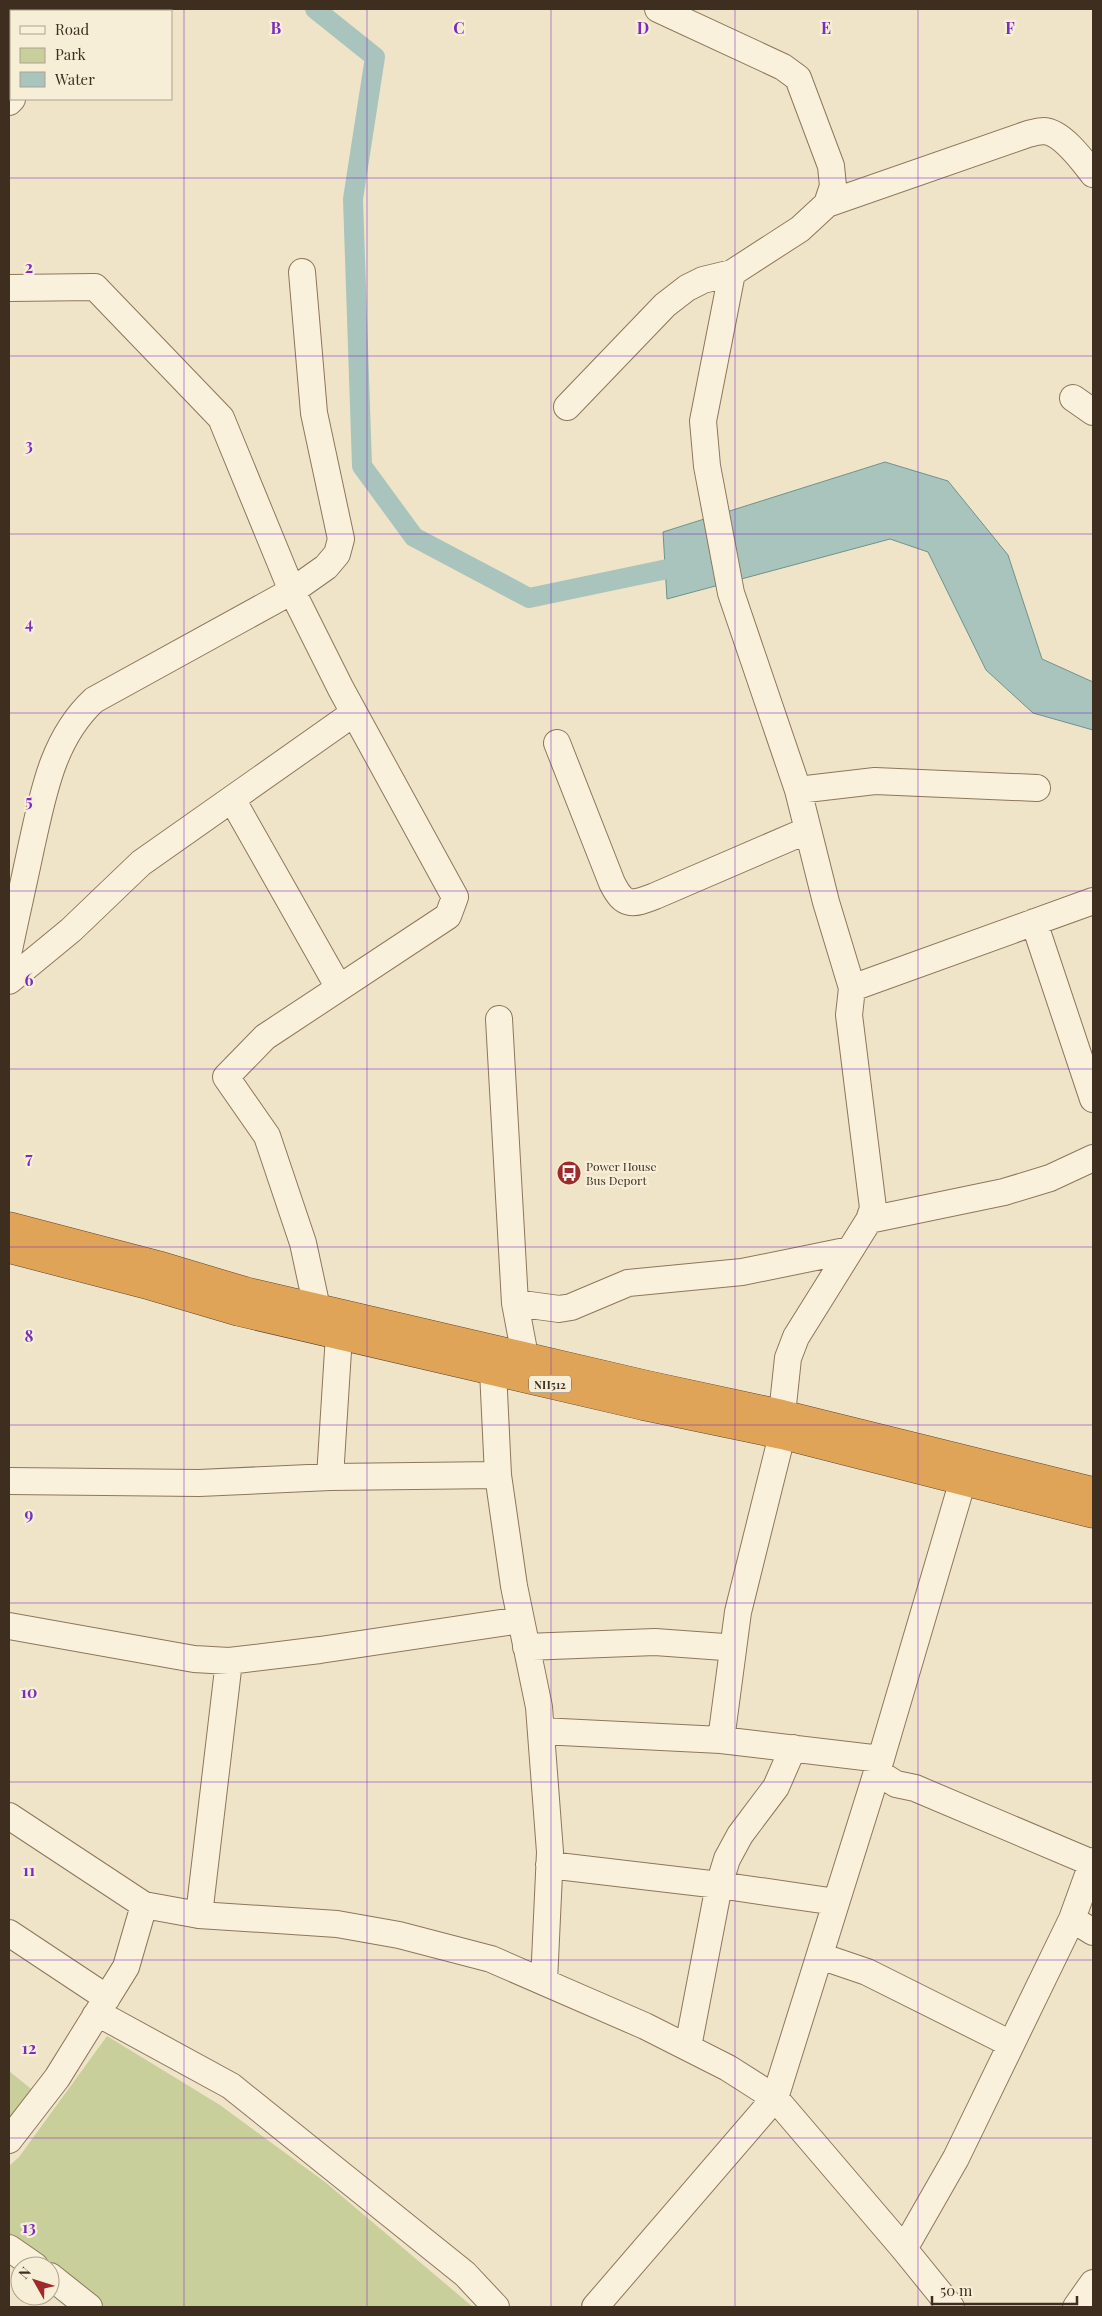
<svg xmlns="http://www.w3.org/2000/svg" width="1102" height="2316" viewBox="0 0 1102 2316" font-family="'Playfair Display',serif">
<rect width="100%" height="100%" fill="#f0e4c8"/>
<path fill="#c9cf9b" d="M107,2036L220,2105L325,2182L473,2307H105L9,2235V2166L19,2157Z
M9,2071L35,2092L9,2123Z"/>
<path fill="#a9c4bc" stroke="#6f938a" d="M885,462L948,481L1008,555L1042,659L1093,682V730L1033,713L986,670L928,552L890,539L667,599L663,532Z"/>
<g fill="none" stroke-linecap="round" stroke-linejoin="round">
<path stroke="#a9c4bc" stroke-width="20" d="M315,9L375,57L353,199L362,466L414,537L529,598L672,568L692,561"/>
<defs>
<path id="minor" d="M9,102L12,99
M827,204L1028,134C1033,133 1039,131 1044,131C1062,132 1083,161 1093,174
M732,273L703,421L707,466L731,593L798,790L826,902L852,988L849,1015L873,1208L869,1220L796,1337L788,1358L782,1414
M9,288L95,287L221,418L292,591L341,689L455,897L448,916L265,1037L226,1077L267,1136L303,1243L317,1308L311,1327
M1073,398L1093,412
M567,407L665,305L687,288L703,280L732,273L800,229L827,204L833,186L831,166L798,78L783,67L658,9
M557,743L612,883C624,907 632,905 655,896L808,830
M798,790L875,781L1037,788
M232,799L339,988
M1034,922L1093,1099
M9,950C16,916 24,882 31,848C43,795 52,739 94,700L292,591L326,567L337,554L341,539L314,413L302,272
M9,981L71,930L141,863L354,713
M852,988L1093,901
M499,1019L515,1303L525,1356
M869,1220L1004,1192L1050,1178L1093,1158
M515,1303L559,1309L571,1307L628,1283L742,1272L850,1250
M493,1371L498,1475L514,1586L539,1707L550,1852L544,1982
M330,1477L339,1335
M9,1481L199,1483L330,1477L498,1475
M9,1626L194,1659L229,1661L320,1650L521,1620
M526,1647L655,1642L724,1647L733,1650
M541,1731L721,1740L881,1759
M721,1740L738,1612L782,1435
M877,1772L896,1784L915,1788L1092,1863
M9,1816L144,1905L199,1915L337,1924L399,1935L491,1959L645,2026L728,2068L775,2098L904,2249L951,2307
M549,1865L719,1885L836,1902
M199,1915L229,1661
M1072,1919L1093,1932
M9,1933L107,1998
M820,1956L867,1972L1011,2044
M95,2016L101,2015L231,2086L465,2274L496,2307
M688,2047L719,1885L727,1859L740,1835L776,1787L793,1748
M9,2140L57,2078L126,1967L144,1905
M9,2248L35,2266
M904,2249L956,2158L1072,1919L1093,1861
M50,2276L89,2307
M595,2307L775,2098L877,1772L963,1480
M1076,2307L1093,2283"/>
<path id="highway" d="M9,1226L158,1265L245,1291L648,1385L782,1414L1093,1491
M9,1249L151,1286L239,1312L643,1406L782,1435L1093,1514"/>
</defs>
<use href="#minor" stroke="#8d765c" stroke-width="28"/>
<use href="#highway" stroke="#5b4430" stroke-width="29"/>
<use href="#minor" stroke="#faf1dc" stroke-width="26"/>
<use href="#highway" stroke="#e0a458" stroke-width="28"/>
</g>
<path fill="none" stroke="#7b2cbf" stroke-width="1" stroke-opacity="0.55" d="M184,9V2307M367,9V2307M551,9V2307M735,9V2307M918,9V2307M9,178H1093M9,356H1093M9,534H1093M9,713H1093M9,891H1093M9,1069H1093M9,1247H1093M9,1425H1093M9,1603H1093M9,1782H1093M9,1960H1093M9,2138H1093"/>
<defs>
<symbol id="bus-disc" viewBox="-11 -11 22 22"><circle r="9.5" fill="#9e2a2b" stroke="#f7eed8"/><path d="M-5-6H5V4H4V6H2V4H-2V6H-4V4H-5ZM-3.5-4V0h7V-4ZM-3.5 1.2v1.5H-2V1.2ZM2 1.2v1.5H3.5V1.2Z" fill="#fff"/></symbol>
</defs>
<g fill-rule="evenodd">
<use href="#bus-disc" x="555" y="1159" width="28" height="28"/>
</g>
<g text-anchor="middle" dominant-baseline="central" stroke-width="4.5" stroke-linejoin="round" paint-order="stroke">
<rect fill="#f7eed8" stroke="#756857" stroke-width="1" x="529" y="1375.5" width="42" height="17" rx="4"/>
<g font-size="11" font-weight="bold" fill="#3d2e20">
<text x="550" y="1384">NH512</text>
</g>
<g font-size="12" fill="#3d2e20" stroke="#f7eed8" text-anchor="start">
<text x="586" y="1166">Power House<tspan x="586" dy="14">Bus Deport</tspan></text>
</g>
</g>
<g font-size="16" text-anchor="middle" font-weight="bold" fill="#7b2cbf" stroke="#f7eed8" stroke-width="4.5" stroke-linejoin="round" paint-order="stroke">
<text x="276" y="34">B</text>
<text x="459" y="34">C</text>
<text x="643" y="34">D</text>
<text x="826" y="34">E</text>
<text x="1010" y="34">F</text>
<text x="29" y="273">2</text>
<text x="29" y="451">3</text>
<text x="29" y="629">4</text>
<text x="29" y="807">5</text>
<text x="29" y="986">6</text>
<text x="29" y="1164">7</text>
<text x="29" y="1342">8</text>
<text x="29" y="1520">9</text>
<text x="29" y="1698">10</text>
<text x="29" y="1876">11</text>
<text x="29" y="2054">12</text>
<text x="29" y="2233">13</text>
</g>
<rect width="1102" height="2316" fill="none" stroke="#3d2e20" stroke-width="20"/>
<rect x="10" y="10" width="162" height="90" fill="#f7eed8" stroke="#ada18e"/>
<rect x="20" y="26" width="25" height="8" fill="#faf1dc" stroke="#ada18e"/>
<text x="55" y="35" font-size="15" fill="#3d2e20">Road</text>
<rect x="20" y="48" width="25" height="15" fill="#c9cf9b" stroke="#ada18e"/>
<text x="55" y="60" font-size="15" fill="#3d2e20">Park</text>
<rect x="20" y="72" width="25" height="15" fill="#a9c4bc" stroke="#ada18e"/>
<text x="55" y="85" font-size="15" fill="#3d2e20">Water</text>
<g transform="translate(35 2281) rotate(309)"><circle r="24" fill="#f7eed8" stroke="#ada18e"/>
<path d="M0-4L9 19L0 12L-9 19Z" fill="#9e2a2b"/>
<text y="-8" font-size="14" font-weight="bold" text-anchor="middle" fill="#3d2e20">N</text>
</g>
<path d="M932 2296v8h145v-8" fill="none" stroke="#3d2e20" stroke-width="2.5"/>
<text x="940" y="2296" font-size="15" fill="#3d2e20" stroke="#f7eed8" stroke-width="4" paint-order="stroke">50 m</text>
</svg>
